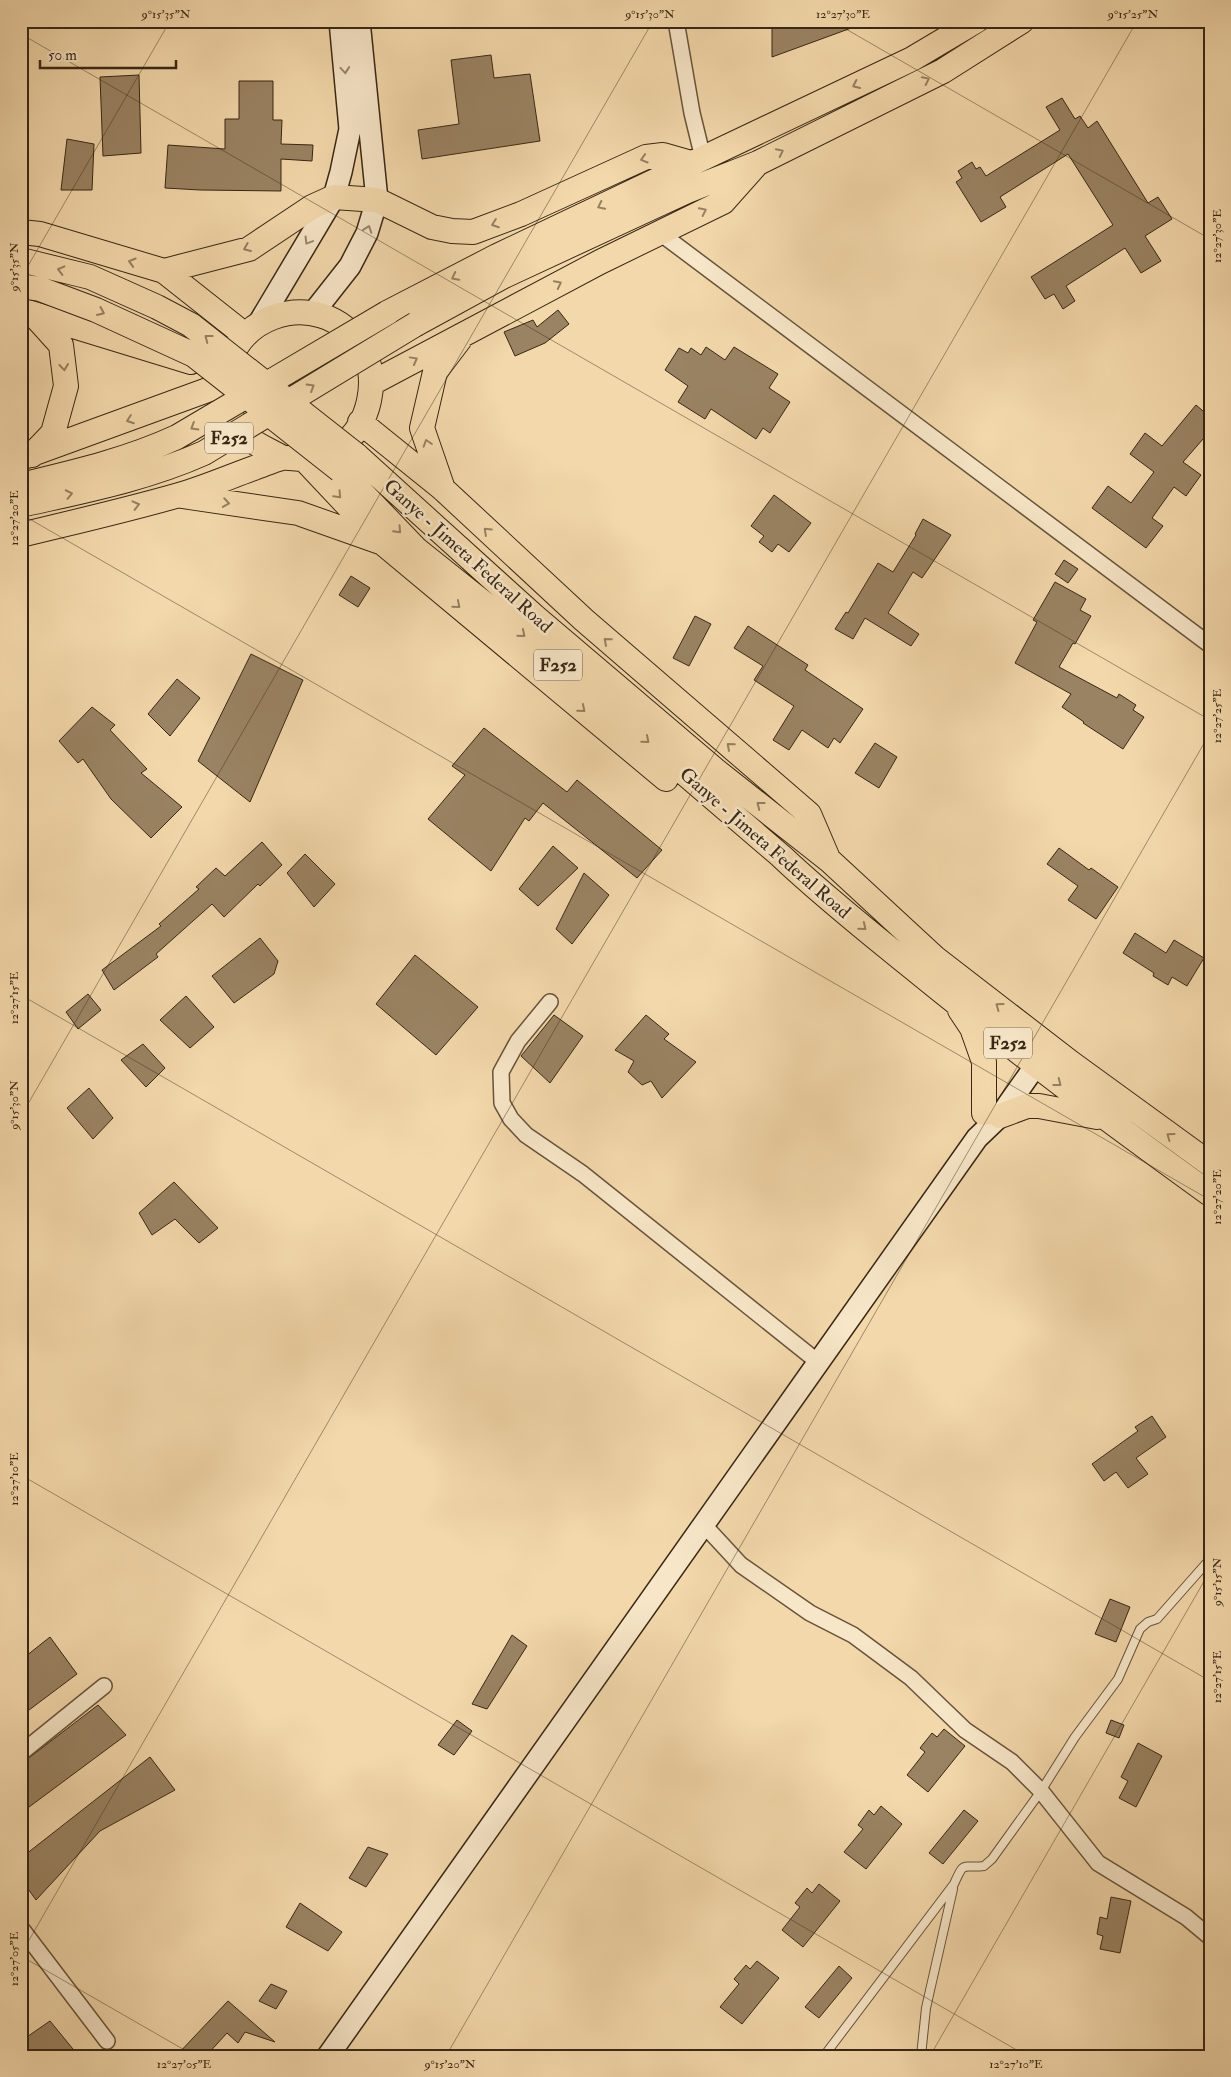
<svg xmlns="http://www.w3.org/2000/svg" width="1231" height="2077" viewBox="0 0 1231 2077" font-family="'IM FELL Double Pica',serif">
<rect width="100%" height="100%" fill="#f3d8ab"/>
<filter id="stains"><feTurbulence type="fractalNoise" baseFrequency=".004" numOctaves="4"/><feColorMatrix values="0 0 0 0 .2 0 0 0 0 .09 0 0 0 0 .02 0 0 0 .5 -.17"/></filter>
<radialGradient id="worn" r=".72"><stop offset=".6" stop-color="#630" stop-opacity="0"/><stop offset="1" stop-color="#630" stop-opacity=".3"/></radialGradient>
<path fill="#9a8363" stroke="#392714" d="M772,21H865V23L772,57Z
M491,55L494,78L530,74L540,141L422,159L418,130L459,124L451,60Z
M139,75L141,153L103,156L100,77Z
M239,81H273V120H282L281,144L313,145L312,161L281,159V191L200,190L165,188L168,145L225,149V119H239Z
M1062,98L1075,119L1080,116L1088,128L1097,121L1148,203L1158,197L1172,219L1145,236L1161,261L1141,273L1125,248L1066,286L1075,301L1063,309L1054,294L1045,299L1031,277L1113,225L1068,154L1000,197L1006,207L981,222L956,182L962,178L958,171L972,162L976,169L980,167L986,176L1060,130L1046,107Z
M67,139L94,144L92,190H61Z
M558,310L569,324L545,343L515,356L504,332L533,320L537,327Z
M706,347L725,360L734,347L778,374L769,388L790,402L770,433L763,428L756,439L711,409L705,419L678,402L688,386L665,370L679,348L688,353L691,348L701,355Z
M1196,405L1210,417V431L1183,462L1201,475L1186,496L1174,487L1152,518L1163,526L1146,548L1092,508L1108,486L1131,503L1154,472L1130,454L1145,433L1162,446Z
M774,495L811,523L789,552L778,544L772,552L759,542L764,536L751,526Z
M923,519L951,535L922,578L913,572L888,613L919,634L911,646L865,618L853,639L835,629L846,612L848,613L878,563L893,572L916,535L915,534Z
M1064,560L1078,569L1068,583L1055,574Z
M351,576L370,588L358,607L339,595Z
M1055,582L1086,599L1080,610L1091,616L1075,644L1073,643L1059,667L1117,698L1119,694L1136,705L1133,710L1144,717L1123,749L1083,723L1084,722L1062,707L1071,694L1015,663L1037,622L1033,620Z
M695,616L711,624L689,666L673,658Z
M748,626L808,665L805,670L863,709L840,743L834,738L828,748L802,730L789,750L773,740L794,706L754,680L763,666L734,648Z
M251,654L303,680L250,802L198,761Z
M177,679L200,698L170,736L148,714Z
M92,707L115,725L110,730L147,769L141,773L182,807L151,838L111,799L83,759L78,763L59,741Z
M484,728L567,792L577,780L662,850L637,878L543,803L529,821L525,818L491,871L428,819L465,775L452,766Z
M875,743L897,757L879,788L855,773Z
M262,842L282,865L260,886L258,884L224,917L212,904L156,954L158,957L114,990L102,970L161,926L159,924L199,889L196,887L216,868L225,876Z
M553,846L578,868L538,906L519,889Z
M1059,848L1089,870L1091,868L1118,887L1096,919L1068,900L1078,886L1047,864Z
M305,854L335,884L314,907L287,873Z
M584,873L609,895L572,944L556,929Z
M1135,933L1166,953L1174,940L1204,958L1187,986L1172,977L1168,985L1153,976L1154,973L1123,953Z
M260,938L278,961L274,974L234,1003L212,976Z
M415,955L478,1007L436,1055L376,1004Z
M88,994L101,1010L78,1029L66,1012Z
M186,996L214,1027L190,1048L160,1020Z
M554,1015L583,1036L550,1083L521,1056Z
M646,1015L669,1034L664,1039L696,1062L662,1098L651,1081L642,1085L628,1072L634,1061L615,1050Z
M143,1044L165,1068L146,1087L121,1060Z
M89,1088L113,1118L93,1139L67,1108Z
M174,1182L218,1228L199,1243L175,1219L152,1235L139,1213Z
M1152,1416L1166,1437L1136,1458L1148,1474L1128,1488L1116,1472L1104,1481L1092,1464L1138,1431L1135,1427Z
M1110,1599L1130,1607L1116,1642L1095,1634Z
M512,1635L527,1646L487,1709L472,1704Z
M50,1637L77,1674L21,1716V1660Z
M98,1705L126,1735L21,1813V1764Z
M457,1720L472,1731L454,1755L438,1745Z
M1111,1720L1124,1725L1119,1738L1106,1733Z
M944,1729L965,1746L928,1792L907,1775L925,1752L920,1748L932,1733L937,1737Z
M1138,1743L1162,1756L1136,1807L1119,1798L1128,1781L1121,1777Z
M150,1757L175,1790L100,1831L36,1900L21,1879V1858Z
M881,1806L902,1824L866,1869L844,1852L863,1829L858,1825L869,1810L874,1815Z
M964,1810L978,1821L943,1864L929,1853Z
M368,1847L388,1854L366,1887L349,1878Z
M819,1884L840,1901L803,1947L782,1930L800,1907L795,1903L807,1888L812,1893Z
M1111,1897L1131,1901L1120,1953L1100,1949L1103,1936L1097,1934L1100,1917L1107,1919Z
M300,1903L342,1932L328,1951L286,1927Z
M757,1961L779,1978L742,2024L720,2007L739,1984L734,1979L746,1965L750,1969Z
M839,1966L852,1978L819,2018L805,2007Z
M271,1984L287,1991L276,2009L259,2001Z
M228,2001L275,2042L245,2032L238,2043L227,2033L206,2056H176Z
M50,2021L73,2049L66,2056H21V2041Z"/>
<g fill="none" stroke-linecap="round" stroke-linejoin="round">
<defs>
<path id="service" d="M824,2056L954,1884C965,1859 962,1869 984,1866L992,1859L1041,1791L1075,1737L1118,1679L1140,1629L1148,1622L1157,1619L1210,1559
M921,2056L926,2008L953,1889"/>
<path id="minor" d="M676,21L692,113L703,158
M660,233L1210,645
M550,1002L518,1041L501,1072L502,1103L511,1119L526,1135L583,1174L818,1362
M703,1524L741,1565L810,1613L853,1635L911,1678L965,1730L1012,1762L1041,1791L1098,1863L1186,1917L1210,1937
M21,1753L104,1686
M21,1928L107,2041"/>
<path id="secondary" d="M313,313L350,266L367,233L377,200L359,21
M259,323L334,197L341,172L350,129L340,21
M328,2056L977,1138L1000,1116L1036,1065"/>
<path id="primary" d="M21,232L40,234L164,271L245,335
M164,271L249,249L312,207L334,197L377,200L432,227L452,231L473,232L521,214L646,157L663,155L691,163
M21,310L191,362
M387,313L497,256L912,59L976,21
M416,324L504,276L687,191L758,163L943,71L1022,21
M372,383L600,262L723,202L755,166
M360,422L443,489L584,620L809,814L827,856
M32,455L53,433L66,386L61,345L33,314
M356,455L535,617L715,770L829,860L935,958L1071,1063L1210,1164
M21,458L224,384
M304,459L384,544L666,779
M340,470L417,550L521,633L781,856C821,894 865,929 908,964C1006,1044 1107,1120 1210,1194
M443,489L422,428L435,372L460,339
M182,496L298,513L380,542
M21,535C74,522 127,510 179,495C204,488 229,477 254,468C263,465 273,460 282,458C288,457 295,459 301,459C315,459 329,453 340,446C370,427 380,377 362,348C320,279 213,318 227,398C229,410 234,427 244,435C254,444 271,451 283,458
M960,1010L972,1028L984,1062V1113
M1000,1116L1027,1106H1039L1097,1117"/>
</defs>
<use href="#service" stroke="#68533a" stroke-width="10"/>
<use href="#minor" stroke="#68533a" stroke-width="18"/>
<use href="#secondary" stroke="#392714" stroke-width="24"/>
<use href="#primary" stroke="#392714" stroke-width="26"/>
<use href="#service" stroke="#f7e6c8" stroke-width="8"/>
<use href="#minor" stroke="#f7e6c8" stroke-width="15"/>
<use href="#secondary" stroke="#f7e6c8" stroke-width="21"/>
<use href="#primary" stroke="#f3d8ab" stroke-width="24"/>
<defs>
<path id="primary-bridge" d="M21,260L90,277L157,307L191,325L356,455
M21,286L40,289L96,310L194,355L340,470
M21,485C75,472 127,460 177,437L387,313
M21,505C83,491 146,479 204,453L416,324"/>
</defs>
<use href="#primary-bridge" stroke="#392714" stroke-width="26" stroke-linecap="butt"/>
<use href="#primary-bridge" stroke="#f3d8ab" stroke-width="24"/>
</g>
<defs><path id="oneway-chevron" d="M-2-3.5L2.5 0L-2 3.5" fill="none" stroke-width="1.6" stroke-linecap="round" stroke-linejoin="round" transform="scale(1.25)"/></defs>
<g stroke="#98866e">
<use href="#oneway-chevron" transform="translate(345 70) rotate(85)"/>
<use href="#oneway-chevron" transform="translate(368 229) rotate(-71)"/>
<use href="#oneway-chevron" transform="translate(308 241) rotate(121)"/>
</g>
<g stroke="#968060">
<use href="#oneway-chevron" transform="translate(926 80) rotate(-26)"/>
<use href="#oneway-chevron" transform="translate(856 85) rotate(155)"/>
<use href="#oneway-chevron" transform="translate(780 152) rotate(-26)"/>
<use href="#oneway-chevron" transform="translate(644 159) rotate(163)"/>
<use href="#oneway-chevron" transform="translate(601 206) rotate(154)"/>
<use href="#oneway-chevron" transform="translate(703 211) rotate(-26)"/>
<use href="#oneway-chevron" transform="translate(495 224) rotate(160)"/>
<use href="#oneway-chevron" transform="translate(247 248) rotate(157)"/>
<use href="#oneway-chevron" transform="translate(132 262) rotate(-163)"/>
<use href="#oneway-chevron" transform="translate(61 270) rotate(-166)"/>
<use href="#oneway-chevron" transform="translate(455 277) rotate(153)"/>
<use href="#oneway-chevron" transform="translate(558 284) rotate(-27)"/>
<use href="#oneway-chevron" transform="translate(101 312) rotate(24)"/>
<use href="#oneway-chevron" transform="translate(208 338) rotate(-142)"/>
<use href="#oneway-chevron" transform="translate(414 360) rotate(-29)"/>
<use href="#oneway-chevron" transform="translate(64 367) rotate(84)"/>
<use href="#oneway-chevron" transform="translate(311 387) rotate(-31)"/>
<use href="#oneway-chevron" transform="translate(130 420) rotate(160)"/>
<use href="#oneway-chevron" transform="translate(194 427) rotate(149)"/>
<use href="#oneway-chevron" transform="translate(427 443) rotate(-108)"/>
<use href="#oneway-chevron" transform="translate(69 494) rotate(-12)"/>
<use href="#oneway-chevron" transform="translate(338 495) rotate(47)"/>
<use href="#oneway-chevron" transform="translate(226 503) rotate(9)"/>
<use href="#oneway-chevron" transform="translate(136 505) rotate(-14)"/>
<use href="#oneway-chevron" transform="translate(398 530) rotate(47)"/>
<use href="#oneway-chevron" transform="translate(487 531) rotate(-137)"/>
<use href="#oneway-chevron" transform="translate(457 605) rotate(40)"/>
<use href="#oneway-chevron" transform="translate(522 634) rotate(40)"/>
<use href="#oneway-chevron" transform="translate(607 641) rotate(-139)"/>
<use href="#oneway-chevron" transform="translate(582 709) rotate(40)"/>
<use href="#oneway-chevron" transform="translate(646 740) rotate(41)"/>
<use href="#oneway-chevron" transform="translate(730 746) rotate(-139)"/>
<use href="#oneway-chevron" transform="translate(760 805) rotate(-142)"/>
<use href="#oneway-chevron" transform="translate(863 927) rotate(39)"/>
<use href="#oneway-chevron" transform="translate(999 1006) rotate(-144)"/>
<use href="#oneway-chevron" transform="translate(1058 1083) rotate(38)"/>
<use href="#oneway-chevron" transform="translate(1170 1136) rotate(-144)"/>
</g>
<path fill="none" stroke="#392714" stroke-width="1" stroke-opacity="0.45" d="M832,21L1210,239M21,34L1210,720M21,278L170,21M21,514L1210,1200M21,995L1210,1681M21,1116L653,21M21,1475L1027,2056M21,1954L1137,21M21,1956L195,2056M446,2056L1210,733M930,2056L1210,1571"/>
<g text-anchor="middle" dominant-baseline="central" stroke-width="5" stroke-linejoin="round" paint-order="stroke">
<g fill="#f7e6c8" stroke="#72604a" stroke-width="1">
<rect x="205" y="422.5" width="48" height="31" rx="4"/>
<rect x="534" y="649.5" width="48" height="31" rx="4"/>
<rect x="984" y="1027.5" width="48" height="31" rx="4"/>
</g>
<g font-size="18" font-weight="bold" fill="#392714">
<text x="229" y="438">F252</text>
<text x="558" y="665">F252</text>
<text x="1008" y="1043">F252</text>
</g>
<g font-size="19" fill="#392714" stroke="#f7e6c8">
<text transform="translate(468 556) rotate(42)">Ganye - Jimeta Federal Road</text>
<text transform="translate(765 843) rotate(41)">Ganye - Jimeta Federal Road</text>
</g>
</g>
<rect width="1231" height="2077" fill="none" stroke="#f3d8ab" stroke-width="55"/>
<path d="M40 60v8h136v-8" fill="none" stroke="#392714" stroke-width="2.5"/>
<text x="48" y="60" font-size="15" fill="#392714" stroke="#f7e6c8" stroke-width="4" paint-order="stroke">50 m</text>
<rect x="28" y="28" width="1176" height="2022" fill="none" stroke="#392714" stroke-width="2"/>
<g font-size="12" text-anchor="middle" fill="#392714">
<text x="166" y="18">9°15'35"N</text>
<text x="650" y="18">9°15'30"N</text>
<text x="843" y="18">12°27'30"E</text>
<text x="1133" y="18">9°15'25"N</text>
<text transform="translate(1217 236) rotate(-90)" y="4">12°27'30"E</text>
<text transform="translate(14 267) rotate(-90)" y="4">9°15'35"N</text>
<text transform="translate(14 518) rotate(-90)" y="4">12°27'20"E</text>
<text transform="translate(1217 716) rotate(-90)" y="4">12°27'25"E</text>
<text transform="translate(14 998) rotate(-90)" y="4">12°27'15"E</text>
<text transform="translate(14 1105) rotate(-90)" y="4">9°15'30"N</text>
<text transform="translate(1217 1197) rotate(-90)" y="4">12°27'20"E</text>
<text transform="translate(14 1479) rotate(-90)" y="4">12°27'10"E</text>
<text transform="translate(1217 1582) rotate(-90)" y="4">9°15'15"N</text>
<text transform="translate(1217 1677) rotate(-90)" y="4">12°27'15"E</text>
<text transform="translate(14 1959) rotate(-90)" y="4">12°27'05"E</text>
<text x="184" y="2068">12°27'05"E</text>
<text x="450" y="2068">9°15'20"N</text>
<text x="1016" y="2068">12°27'10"E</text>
</g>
<rect width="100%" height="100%" filter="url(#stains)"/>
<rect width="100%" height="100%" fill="url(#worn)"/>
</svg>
